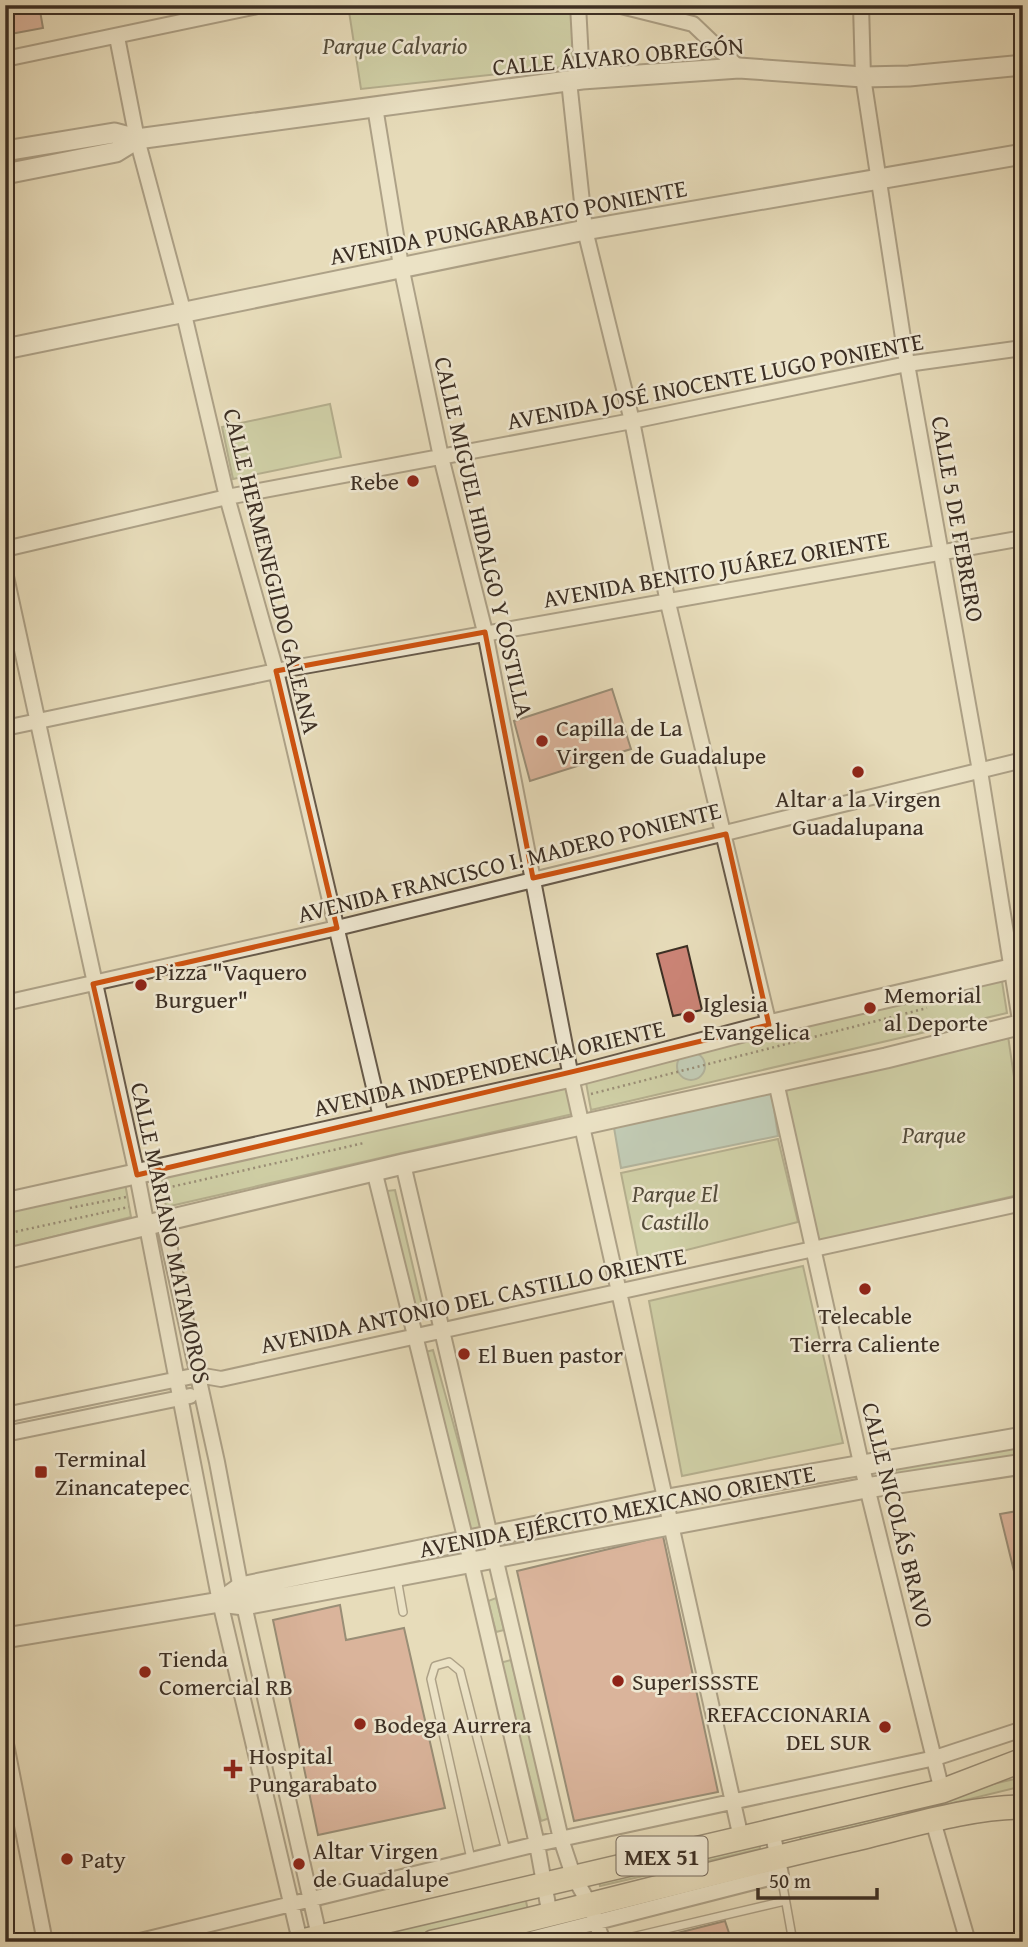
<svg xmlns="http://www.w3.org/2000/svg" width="1028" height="1947" viewBox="0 0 1028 1947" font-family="'Gentium Book Plus',serif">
<rect width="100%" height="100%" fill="#e7dcba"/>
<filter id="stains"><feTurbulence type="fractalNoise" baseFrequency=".00286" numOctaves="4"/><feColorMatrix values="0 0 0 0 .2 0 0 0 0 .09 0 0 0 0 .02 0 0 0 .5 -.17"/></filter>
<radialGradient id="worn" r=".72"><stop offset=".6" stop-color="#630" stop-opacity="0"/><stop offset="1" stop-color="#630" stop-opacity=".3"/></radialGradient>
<path fill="#b4c091" stroke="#78785a" stroke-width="2" d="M348,5H572L573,66L361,89Z
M330,404L341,457L233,479L222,427Z
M1001,975L1007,1013L591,1110L585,1077Z
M1008,1036L1023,1138V1194L814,1242L785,1090Z
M564,1083L573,1114L166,1207L161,1174Z
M778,1139L798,1222L639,1262L621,1173Z
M125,1183L131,1217L5,1249V1209Z
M395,1190L425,1318L414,1321L386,1191Z
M803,1266L843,1443L682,1476L649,1301Z
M433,1350L482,1528L470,1531L422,1353Z
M1023,1440V1459L895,1475L896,1469L939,1457Z
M496,1598L504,1630L496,1632L488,1601Z
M511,1660L550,1818L541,1821L500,1663Z
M1023,1777V1786L801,1840L798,1829Z
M759,1841L760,1849L600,1886L598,1876Z
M525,1896L528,1911L395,1942H335Z"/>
<path fill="#97bbb3" stroke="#73837a" stroke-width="2" d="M677 1066a14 14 0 1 1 28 0a14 14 0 1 1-28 0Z
M771,1088L778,1136L621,1168L613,1122Z"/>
<path fill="#cb8476" stroke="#3c2f24" stroke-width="2" d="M5,5H39L43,28L5,35Z
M612,689L631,749L530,781L514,721Z
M687,946L702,1010L673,1016L657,954Z
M1023,1510V1608L1000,1514Z
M663,1536L718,1792L574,1821L517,1571Z
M340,1605L346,1640L404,1628L445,1808L318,1835L273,1620Z
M725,1921L732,1942H642Z"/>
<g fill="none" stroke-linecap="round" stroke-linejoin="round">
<defs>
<path id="service" d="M397,1578L403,1612
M471,1859L431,1679L435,1666L449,1662L460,1671L506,1851
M781,1875L793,1942
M12,1942L44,1936
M611,1942L785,1901"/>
<path id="minor" d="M578,5L582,79
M617,5L693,24L739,68
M861,5L863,77L907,364L980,771L1023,1039
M117,37L137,139L183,310L227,497L276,671L381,1117
M5,59L262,5
M569,81L585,230L632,421L668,603L769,1025
M375,107L401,266L441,457L485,632L571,1077L741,1838
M5,549L227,497L632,421L907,364L1023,348
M5,572L137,1175L220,1602L300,1941
M5,728L276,671L1023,538
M5,1003L337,928L1023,760
M776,1082L861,1463L942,1791
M403,1164L561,1839L573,1875L591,1907L603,1942
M374,1170L466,1541L537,1844L550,1916
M164,1222L217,1462L244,1605L319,1936
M5,1415L198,1375L221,1379L1023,1203
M5,1434L190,1396
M5,1739L45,1942
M933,1821L968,1942
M136,1942L537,1844L935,1758L1023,1729
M519,1942L781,1875L772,1830"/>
<path id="tertiary" d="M5,151L114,133L137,139L582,79L739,68L863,77L909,76L1023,65
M5,174L116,152L137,139
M5,349L585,230L1023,154
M5,1203L571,1077L769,1025L1023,966
M5,1259L403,1164L886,1058L1023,1024
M220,1602L244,1605L866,1488L1023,1464
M5,1638L220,1602L241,1587L668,1499L1023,1437"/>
<path id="primary" d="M298,1942L942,1791L1023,1760
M433,1942C573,1911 711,1872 851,1840C904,1828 968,1807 1023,1807"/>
</defs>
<use href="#service" stroke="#675a4a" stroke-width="10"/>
<use href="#minor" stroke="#675a4a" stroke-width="18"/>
<use href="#tertiary" stroke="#675a4a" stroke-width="23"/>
<use href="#primary" stroke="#3c2f24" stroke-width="26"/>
<path stroke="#3c2f24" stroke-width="2.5" stroke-dasharray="2 3.5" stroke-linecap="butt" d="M591,1094L927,1008
M162,1189L364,1143
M70,1208L126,1197
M5,1234L129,1207"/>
<use href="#service" stroke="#efe8d2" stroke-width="7"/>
<use href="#minor" stroke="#efe8d2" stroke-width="14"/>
<use href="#tertiary" stroke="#efe8d2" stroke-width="19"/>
<use href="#primary" stroke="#e7dcba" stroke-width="23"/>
</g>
<path d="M0 0H1028V1947H0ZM485,632L533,878L726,834L769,1025L137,1175L93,984L337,928L276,671Z" fill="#e7dcba" fill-opacity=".55" fill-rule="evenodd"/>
<path fill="none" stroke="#ce5310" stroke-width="5" stroke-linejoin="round" d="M485,632L533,878L726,834L769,1025L137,1175L93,984L337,928L276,671Z"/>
<g fill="#8f2418" stroke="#efe8d2" stroke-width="2.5">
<circle cx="413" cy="481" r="7"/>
<circle cx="542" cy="741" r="7"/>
<circle cx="858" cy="772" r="7"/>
<circle cx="141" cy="985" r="7"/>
<circle cx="870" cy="1008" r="7"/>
<circle cx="689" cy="1017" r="7"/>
<circle cx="865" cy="1289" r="7"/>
<circle cx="464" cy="1354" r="7"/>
<rect x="34" y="1465" width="14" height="14" rx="3.5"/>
<circle cx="145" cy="1672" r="7"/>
<circle cx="618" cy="1681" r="7"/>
<circle cx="360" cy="1724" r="7"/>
<circle cx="885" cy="1727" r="7"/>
<path d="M229.5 1758.5h7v7h7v7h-7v7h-7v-7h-7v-7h7z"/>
<circle cx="67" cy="1859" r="7"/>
<circle cx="299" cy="1864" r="7"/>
</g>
<g text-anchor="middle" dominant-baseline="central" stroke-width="5" stroke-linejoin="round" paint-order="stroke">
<rect fill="#efe8d2" stroke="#726658" stroke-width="2" x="616.5" y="1836.5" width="91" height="39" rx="5"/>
<g font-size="23" font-weight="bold" fill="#3c2f24">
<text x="662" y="1856">MEX 51</text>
</g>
<g font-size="24" font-style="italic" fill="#544c3a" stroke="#efe8d2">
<text x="395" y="45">Parque Calvario</text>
<text x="934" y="1134">Parque</text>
<text x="675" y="1193">Parque El<tspan x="675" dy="28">Castillo</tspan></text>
</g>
<g font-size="24" fill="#3c2f24" stroke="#efe8d2">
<text transform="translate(618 56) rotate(-5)">CALLE ÁLVARO OBREGÓN</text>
<text transform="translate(508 222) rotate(-11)">AVENIDA PUNGARABATO PONIENTE</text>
<text transform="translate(715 381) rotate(-11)">AVENIDA JOSÉ INOCENTE LUGO PONIENTE</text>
<text transform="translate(958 519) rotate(80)">CALLE 5 DE FEBRERO</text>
<text transform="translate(484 537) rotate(77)">CALLE MIGUEL HIDALGO Y COSTILLA</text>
<text transform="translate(716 569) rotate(-10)">AVENIDA BENITO JUÁREZ ORIENTE</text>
<text transform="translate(272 571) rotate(76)">CALLE HERMENEGILDO GALEANA</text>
<text transform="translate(509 862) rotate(-14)">AVENIDA FRANCISCO I. MADERO PONIENTE</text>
<text transform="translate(489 1068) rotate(-13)">AVENIDA INDEPENDENCIA ORIENTE</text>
<text transform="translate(171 1233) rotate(78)">CALLE MARIANO MATAMOROS</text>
<text transform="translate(473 1300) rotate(-12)">AVENIDA ANTONIO DEL CASTILLO ORIENTE</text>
<text transform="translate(617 1511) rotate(-11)">AVENIDA EJÉRCITO MEXICANO ORIENTE</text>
<text transform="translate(898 1515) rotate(76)">CALLE NICOLÁS BRAVO</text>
</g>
<g font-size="24" fill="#3c2f24" stroke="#efe8d2" text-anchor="start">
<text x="399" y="481" text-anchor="end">Rebe</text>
<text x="556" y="727">Capilla de La<tspan x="556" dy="28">Virgen de Guadalupe</tspan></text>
<text x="858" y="798" text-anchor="middle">Altar a la Virgen<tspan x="858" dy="28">Guadalupana</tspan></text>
<text x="155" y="971">Pizza "Vaquero<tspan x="155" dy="28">Burguer"</tspan></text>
<text x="884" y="994">Memorial<tspan x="884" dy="28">al Deporte</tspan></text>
<text x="703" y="1003">Iglesia<tspan x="703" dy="28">Evangelica</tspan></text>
<text x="865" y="1315" text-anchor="middle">Telecable<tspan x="865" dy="28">Tierra Caliente</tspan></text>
<text x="478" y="1354">El Buen pastor</text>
<text x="55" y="1458">Terminal<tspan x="55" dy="28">Zinancatepec</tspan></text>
<text x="159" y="1658">Tienda<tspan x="159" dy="28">Comercial RB</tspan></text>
<text x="632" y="1681">SuperISSSTE</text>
<text x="871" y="1713" text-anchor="end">REFACCIONARIA<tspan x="871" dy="28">DEL SUR</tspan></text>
<text x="374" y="1724">Bodega Aurrera</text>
<text x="249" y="1755">Hospital<tspan x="249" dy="28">Pungarabato</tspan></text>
<text x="313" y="1850">Altar Virgen<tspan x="313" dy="28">de Guadalupe</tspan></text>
<text x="81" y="1859">Paty</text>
</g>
</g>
<rect width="1028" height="1947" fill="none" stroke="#e7dcba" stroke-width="28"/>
<rect x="7" y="7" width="1014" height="1933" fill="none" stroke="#3c2f24" stroke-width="3.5"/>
<rect x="14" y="14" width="1000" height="1919" fill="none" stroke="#3c2f24" stroke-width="2"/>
<path d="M758 1888v10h119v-10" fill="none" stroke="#3c2f24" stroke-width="3.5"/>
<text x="769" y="1888" font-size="21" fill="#3c2f24" stroke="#efe8d2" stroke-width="5" paint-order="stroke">50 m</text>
<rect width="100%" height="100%" filter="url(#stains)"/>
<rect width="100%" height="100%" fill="url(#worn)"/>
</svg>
